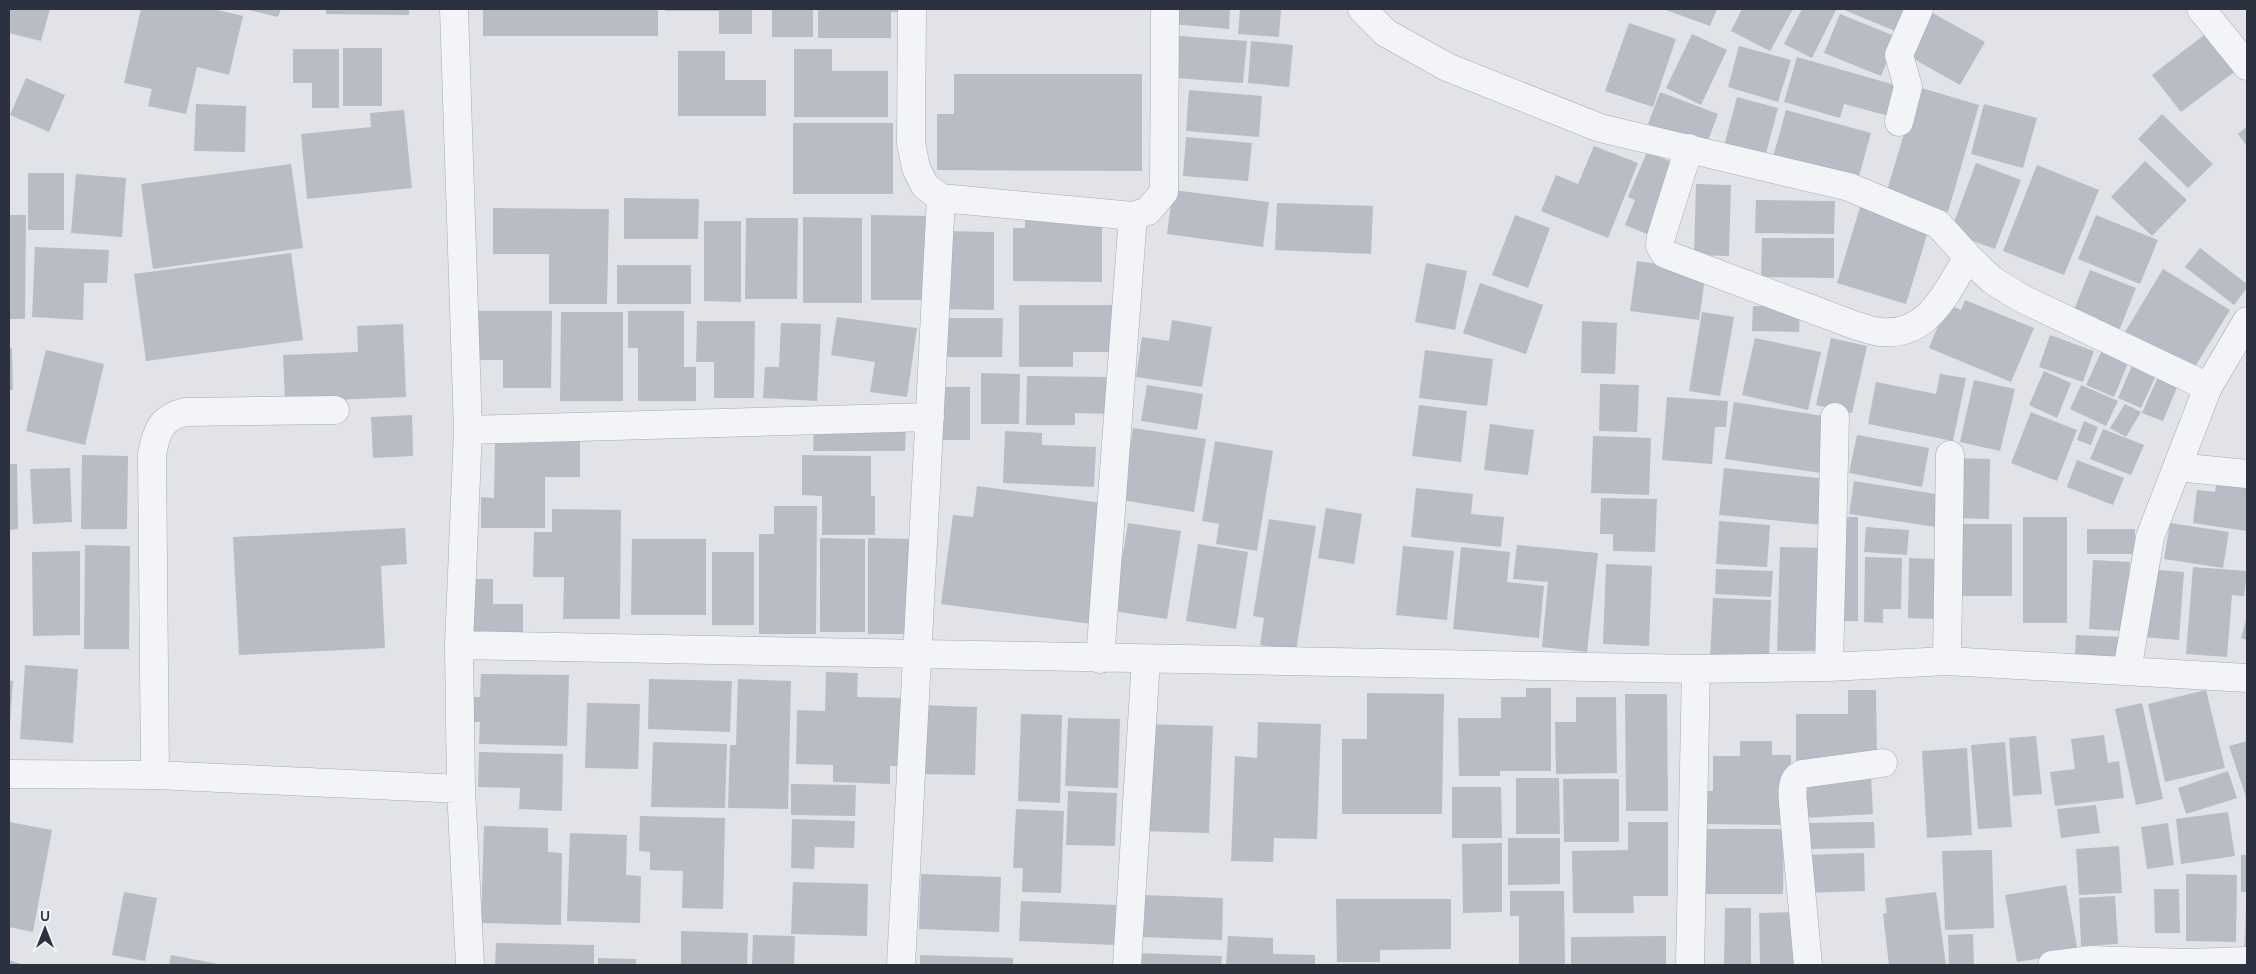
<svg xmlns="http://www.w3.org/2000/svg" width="2256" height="974" viewBox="0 0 2256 974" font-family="Cabin,sans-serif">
<rect width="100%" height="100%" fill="#e1e3e8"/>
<path fill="#b8bcc4" d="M9,9H50L41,41L9,33Z
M141,9H213L243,16L229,75L197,67L186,114L148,106L152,89L124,83Z
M245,9H281L278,17Z
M326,9H409V15L326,14Z
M483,9H658V36H483Z
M665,9H752V34H719V11H665Z
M772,9H813V37H772Z
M818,9H905V12H891V38H818Z
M1173,9H1230L1229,29L1171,24Z
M1240,9H1281L1279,37L1238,34Z
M1663,9H1717L1710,26Z
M1742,9H1793L1770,51L1731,31Z
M1802,9L1836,10L1812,58L1784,44Z
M1842,9H1905L1895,31Z
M1929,11L1985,42L1960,85L1905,54Z
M1840,14L1897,37L1881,76L1824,53Z
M1629,23L1676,39L1653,107L1605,91Z
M2208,32L2237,70L2181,112L2152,75Z
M1692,34L1727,50L1701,105L1666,88Z
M1179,36L1247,41L1243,83L1175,78Z
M1251,41L1293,45L1289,87L1248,83Z
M1739,46L1791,60L1778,102L1728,87Z
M343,48H382V106H343Z
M293,49H339V108H312V83H293Z
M794,49H832V71H888V117H794Z
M678,51H725V80H766V116H678Z
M1797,57L1902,87L1893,117L1844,104L1840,118L1784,102Z
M954,74H1142V171L937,170V114H954Z
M26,78L65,95L49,132L10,115Z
M1918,87L1979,105L1948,212L1886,194Z
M1189,90L1262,96L1259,137L1186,131Z
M1660,92L1718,114L1706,146L1648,124Z
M1737,97L1778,108L1765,157L1724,146Z
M196,104L246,106L245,152L194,151Z
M1984,104L2037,118L2023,168L1971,154Z
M404,110L412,188L307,199L301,134L371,127L370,113Z
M1786,110L1871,133L1858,180L1773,157Z
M2162,114L2213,164L2188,188L2138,139Z
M793,123H893V194H793Z
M2247,126V146L2238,134Z
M1186,137L1252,143L1248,181L1183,176Z
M1594,146L1638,163L1608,238L1541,211L1556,175L1578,184Z
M1647,152L1682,166L1654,237L1625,225L1635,200L1628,197Z
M2145,161L2187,200L2152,236L2111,197Z
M1976,163L2021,180L1995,249L1950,233Z
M291,164L303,248L153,269L141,184Z
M2037,165L2099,190L2064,275L2003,251Z
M28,173H64V230H28Z
M76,174L126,178L122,237L71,233Z
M1696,184L1731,185L1729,256L1694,255Z
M1173,190L1269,202L1263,247L1167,234Z
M624,198L699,199L698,239H624Z
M1756,200L1835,201L1834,234L1755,233Z
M1277,203L1373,206L1371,254L1275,250Z
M1861,204L1930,225L1906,304L1837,283Z
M493,208L609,209L607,304H549V254H493Z
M9,215H26L25,319H9Z
M871,215L931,216V300H871Z
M1515,215L1550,228L1528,288L1492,275Z
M2096,215L2158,240L2140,284L2078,259Z
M803,217L862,218V303H803Z
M1025,217H1102V282L1013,281V228H1025Z
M746,218H798L797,299H745Z
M704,221H741V302L704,301Z
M942,231L994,232V310L942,309Z
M1762,238H1834V278L1761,277Z
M35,247L109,250L107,283H84L83,320L32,317Z
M2200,248L2247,284V288L2234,305L2185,267Z
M291,253L303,340L146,361L134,274Z
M1637,261L1706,271L1699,320L1630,311Z
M1426,263L1467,271L1455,330L1415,322Z
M617,265H691V304H617Z
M2163,269L2230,310L2191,373L2125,332Z
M2090,270L2136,288L2119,331L2073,312Z
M1480,283L1543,305L1526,354L1463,333Z
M1965,300L2034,328L2011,382L1929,348L1947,304L1961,310Z
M1019,305H1112V352H1073V367H1019Z
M1753,306L1800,307L1799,332L1752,331Z
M473,311H552L551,388H503V360H472Z
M628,311H684V367H696V401H638V348H628Z
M561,312H623V401H560Z
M1702,312L1734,317L1720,396L1689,391Z
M837,317L917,328L907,397L870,392L875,362L831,355Z
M942,318H1003L1002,357H941Z
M1172,320L1212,327L1202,387L1136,377L1142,337L1169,341Z
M697,321H755L754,398H714V362H696Z
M1582,321L1617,323L1615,374L1581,373Z
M781,323L821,324L817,401L763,398L765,367H779Z
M403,324L406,397L285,402L283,355L358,352L357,326Z
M2050,335L2094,351L2083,382L2039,367Z
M1755,338L1821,352L1808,410L1742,395Z
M1831,338L1867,346L1852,413L1816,405Z
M9,348H12L13,390H9Z
M46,350L104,364L85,445L26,431Z
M1425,350L1493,359L1487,406L1419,398Z
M2102,350L2129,361L2114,397L2086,385Z
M2134,361L2158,371L2141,408L2118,398Z
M2044,371L2071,383L2057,418L2029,405Z
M2160,372L2180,380L2163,421L2142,413Z
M981,373L1020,374L1019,424H981Z
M1940,374L1966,378L1953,441L1868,424L1876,382L1936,394Z
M1027,376L1111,377L1110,414L1075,413V425H1026Z
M1974,380L2015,389L2000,451L1960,442Z
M1600,384L1639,385L1637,432L1599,431Z
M1147,385L1203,394L1197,430L1141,421Z
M2081,385L2118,401L2106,426L2070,409Z
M936,387H970V440H935Z
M1667,397L1728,401L1726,427H1715L1712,464L1662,460Z
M1734,402L1830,417L1821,473L1725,459Z
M2125,404L2141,412L2126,437L2110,428Z
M1419,405L1467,411L1461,462L1412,456Z
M2031,412L2077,430L2057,481L2011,463Z
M412,415L413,456L373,458L371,417Z
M814,421L906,422L905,451H813Z
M2084,421L2098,427L2091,445L2077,440Z
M1490,424L1534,430L1528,475L1484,470Z
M1133,428L1206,439L1194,512L1122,500Z
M2103,429L2144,445L2131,475L2090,459Z
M1005,431L1042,433V445L1096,447L1094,487L1003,483Z
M1857,435L1929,448L1922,487L1849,473Z
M1593,436L1651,438L1649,495L1591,493Z
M495,441H580V477H545V528H481V497L494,498Z
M1215,441L1273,451L1257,551L1216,544L1219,524L1202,521Z
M82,455L128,456L127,529H81Z
M802,455L871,456V496H875V535H822V496L802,495Z
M1955,458L1990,459L1989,519L1953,518Z
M2077,460L2124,478L2113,505L2067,487Z
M9,464H17L18,529L9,530Z
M70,468L72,522L33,524L30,469Z
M1724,468L1828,479L1823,525L1719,515Z
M2218,476L2247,480V531L2193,523L2197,490L2215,492Z
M1854,481L1942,495L1936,527L1849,514Z
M977,486L1109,504L1092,624L941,604L953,515L973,517Z
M1416,488L1473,494L1471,514L1504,517L1501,547L1411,537Z
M1601,498L1657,499L1655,552L1613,551V534H1600Z
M774,506H817L816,634H759V534H774Z
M1326,508L1362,514L1354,564L1318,558Z
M552,509L621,510L620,619H563L564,577H533L534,532H552Z
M1835,517H1858V621H1835Z
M2023,517H2067V623H2023Z
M1269,519L1316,526L1296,651L1260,645L1264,618L1253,616Z
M1719,521L1770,525L1767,567L1716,564Z
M1128,523L1181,531L1167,619L1113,611Z
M2170,523L2229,532L2223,568L2164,559Z
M1958,524H2012V596H1959Z
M1866,527L1909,530L1907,555L1864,552Z
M405,528L407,564L381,566L385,648L239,655L233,537Z
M2087,529H2135V554H2087Z
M820,538L865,539V632H820Z
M868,538L913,539V634H868Z
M632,539H706V615H631Z
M1198,544L1248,552L1236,629L1186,621Z
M85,545L130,546L129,649H84Z
M1517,545L1598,553L1587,652L1542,647L1548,582L1513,579Z
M1403,546L1454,551L1447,620L1396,615Z
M1461,547L1510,552L1507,582L1544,586L1539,638L1453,629Z
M1780,547L1826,548L1823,651H1777Z
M80,551V635L33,636L32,552Z
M712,552H754V625H712Z
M1865,557L1902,558L1901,609H1883V623L1864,622Z
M1909,558L1938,559L1936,619L1908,618Z
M2093,560L2130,562L2125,631L2089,629Z
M1606,564L1652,566L1649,646L1603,644Z
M2193,567L2247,571L2244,596L2232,595L2227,657L2186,654Z
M1716,569L1773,571L1771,597L1715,594Z
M2148,569L2184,572L2179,640L2142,637Z
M464,579H493V604H523V637H463Z
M1713,598L1771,600L1769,661L1710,659Z
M2247,616V640L2241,638Z
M2076,635L2124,637L2123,659L2075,657Z
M25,665L78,669L73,743L20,739Z
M826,672L858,673L857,697L906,698L904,766H890V784L833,782V765L796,764L797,710L825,711Z
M481,674L569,675L567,746L479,744L480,722H469L470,697H480Z
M649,679L732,681L730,732L648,729Z
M738,679L791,681L788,809L728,808L730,745H736Z
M9,681H13L10,723H9Z
M1526,688H1551V771H1500V776H1459L1458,718H1501V697H1526Z
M1848,690H1876L1877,761H1796V714H1848Z
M2206,690L2225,768L2165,782L2148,704Z
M1367,693L1444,694L1442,814H1342V739H1367Z
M1625,694H1667L1668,811H1626Z
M1576,697H1616L1617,773L1556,774L1555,722H1576Z
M587,703L640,704L638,769L585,768Z
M2142,703L2163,799L2136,805L2115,709Z
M919,705L977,707L975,775L917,774Z
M1021,714L1062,715L1060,803L1018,801Z
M1068,718L1120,719L1118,788L1065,786Z
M1258,722L1321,724L1317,839L1274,838L1273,862L1231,861L1235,756L1257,758Z
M1145,724L1213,726L1209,833L1141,831Z
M2104,735L2108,763L2119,761L2124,798L2055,806L2050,772L2075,769L2071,739Z
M2036,736L2042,794L2013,796L2009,738Z
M1740,741H1772V755H1791L1790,825L1706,824V791H1713V756H1740Z
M2247,741V800L2229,746Z
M653,742L727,744L725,808L651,807Z
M2005,742L2012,827L1978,829L1971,745Z
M1967,748L1972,835L1927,838L1922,751Z
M479,752L563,754L562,811L519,809L520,788L478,787Z
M2228,771L2237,798L2186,814L2178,788Z
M1871,775L1873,814L1803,818L1802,778Z
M1516,778H1559L1560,834H1516Z
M1563,779H1619V842H1564Z
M791,784L856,785L855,816L791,815Z
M1452,787H1501L1502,838H1452Z
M1068,791L1117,793L1115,846L1066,845Z
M2096,805L2100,833L2061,838L2057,809Z
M1016,809L1064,811L1061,893L1022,892L1023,868H1013Z
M2228,812L2235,856L2181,864L2176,819Z
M640,816L725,818L723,909L682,908L683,871L650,870V852L639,851Z
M792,819L855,821L854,848L815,847L814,869L791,868Z
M9,822L52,830L33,932L9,927Z
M1628,822H1668V896H1633L1634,913H1573L1572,851L1628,850Z
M1874,822L1875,848L1801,849L1800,823Z
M2168,823L2174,865L2147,869L2141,827Z
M484,826L548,828V852L562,853L561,925L481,923Z
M1703,829H1784L1783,894H1703Z
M570,833L627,835L626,875L641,876L640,923L567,921Z
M1508,838H1560V884L1508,885Z
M1502,843V912L1463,913L1462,844Z
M2119,846L2122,893L2079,895L2076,849Z
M1992,850L1994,928L1945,930L1942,851Z
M1864,853L1865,891L1804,893L1803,855Z
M2241,855H2247V892H2241Z
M921,874L1001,877L999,932L919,929Z
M2186,874L2237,875L2236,942L2186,941Z
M793,882L868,884L867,936L791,934Z
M2066,885L2078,952L2017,962L2005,895Z
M2154,889H2179L2180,933H2155Z
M1510,891H1564L1565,965H1519V916H1510Z
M124,892L157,898L145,961L112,955Z
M1936,892L1946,965H1889L1883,914L1887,913L1885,898Z
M1142,895L1223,898L1222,940L1141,937Z
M2115,896L2118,944L2081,946L2079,898Z
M1336,899H1451V949L1380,950V962H1337Z
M1021,901L1116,905L1115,945L1019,941Z
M1725,908H1751V965H1724Z
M2246,909H2247V955H2244Z
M1796,912L1798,965H1760L1759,913Z
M681,931L748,933L747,965H681Z
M1973,934L1974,965H1949L1948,935Z
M753,935L795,936L794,965H752Z
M1228,936L1273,938V954L1315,955V965H1226Z
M1666,936V965H1571V937Z
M496,943L594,945V965H495Z
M1136,953L1222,956L1221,965H1135Z
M171,955L218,964V965H169Z
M920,955L1013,958V965H920Z
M598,958L636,959V965H598Z
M9,960L24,965H9Z"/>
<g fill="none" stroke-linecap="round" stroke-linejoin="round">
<defs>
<path id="minor" d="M454,9L468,430L459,645L461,789L470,965
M912,9L911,143L916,168L925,186L941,198L1133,216L1148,211L1164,192L1165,9
M1362,9L1386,33L1447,67L1600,128L1849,187L1938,224L1968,257L1992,280L2021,298L2208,387
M2201,9L2247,66
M1899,122L1908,87L1899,55L1919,9
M1689,148L1661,237L1660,246L1665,254L1854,325C1862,327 1871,331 1880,332C1929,337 1946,292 1968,257
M468,430L930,417
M2177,467L2247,474
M459,645L1696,669L1829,667L1947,661L2247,678
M1100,659L1133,216
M1947,661L1950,455
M1829,667L1835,417
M2127,671L2150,537L2208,387L2247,321
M9,774L155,775L461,789
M155,775L152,455C156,432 161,417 186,412L335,410
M901,965L941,198
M1127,965L1146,659
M1690,965L1696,669
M1808,965L1793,803C1792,792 1791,779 1802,774L1883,763
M2052,965L2091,960L2187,963L2247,961"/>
</defs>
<use href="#minor" stroke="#a7aab2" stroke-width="29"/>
<use href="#minor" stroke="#f3f4f7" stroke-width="28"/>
</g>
<rect width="2256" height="974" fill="none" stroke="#2b313e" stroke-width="20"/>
<g transform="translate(45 929)" stroke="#f0f2f6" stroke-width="4" paint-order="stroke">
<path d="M0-4L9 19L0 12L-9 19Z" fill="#2b313e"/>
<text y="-8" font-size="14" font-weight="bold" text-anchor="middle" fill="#2b313e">U</text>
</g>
</svg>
